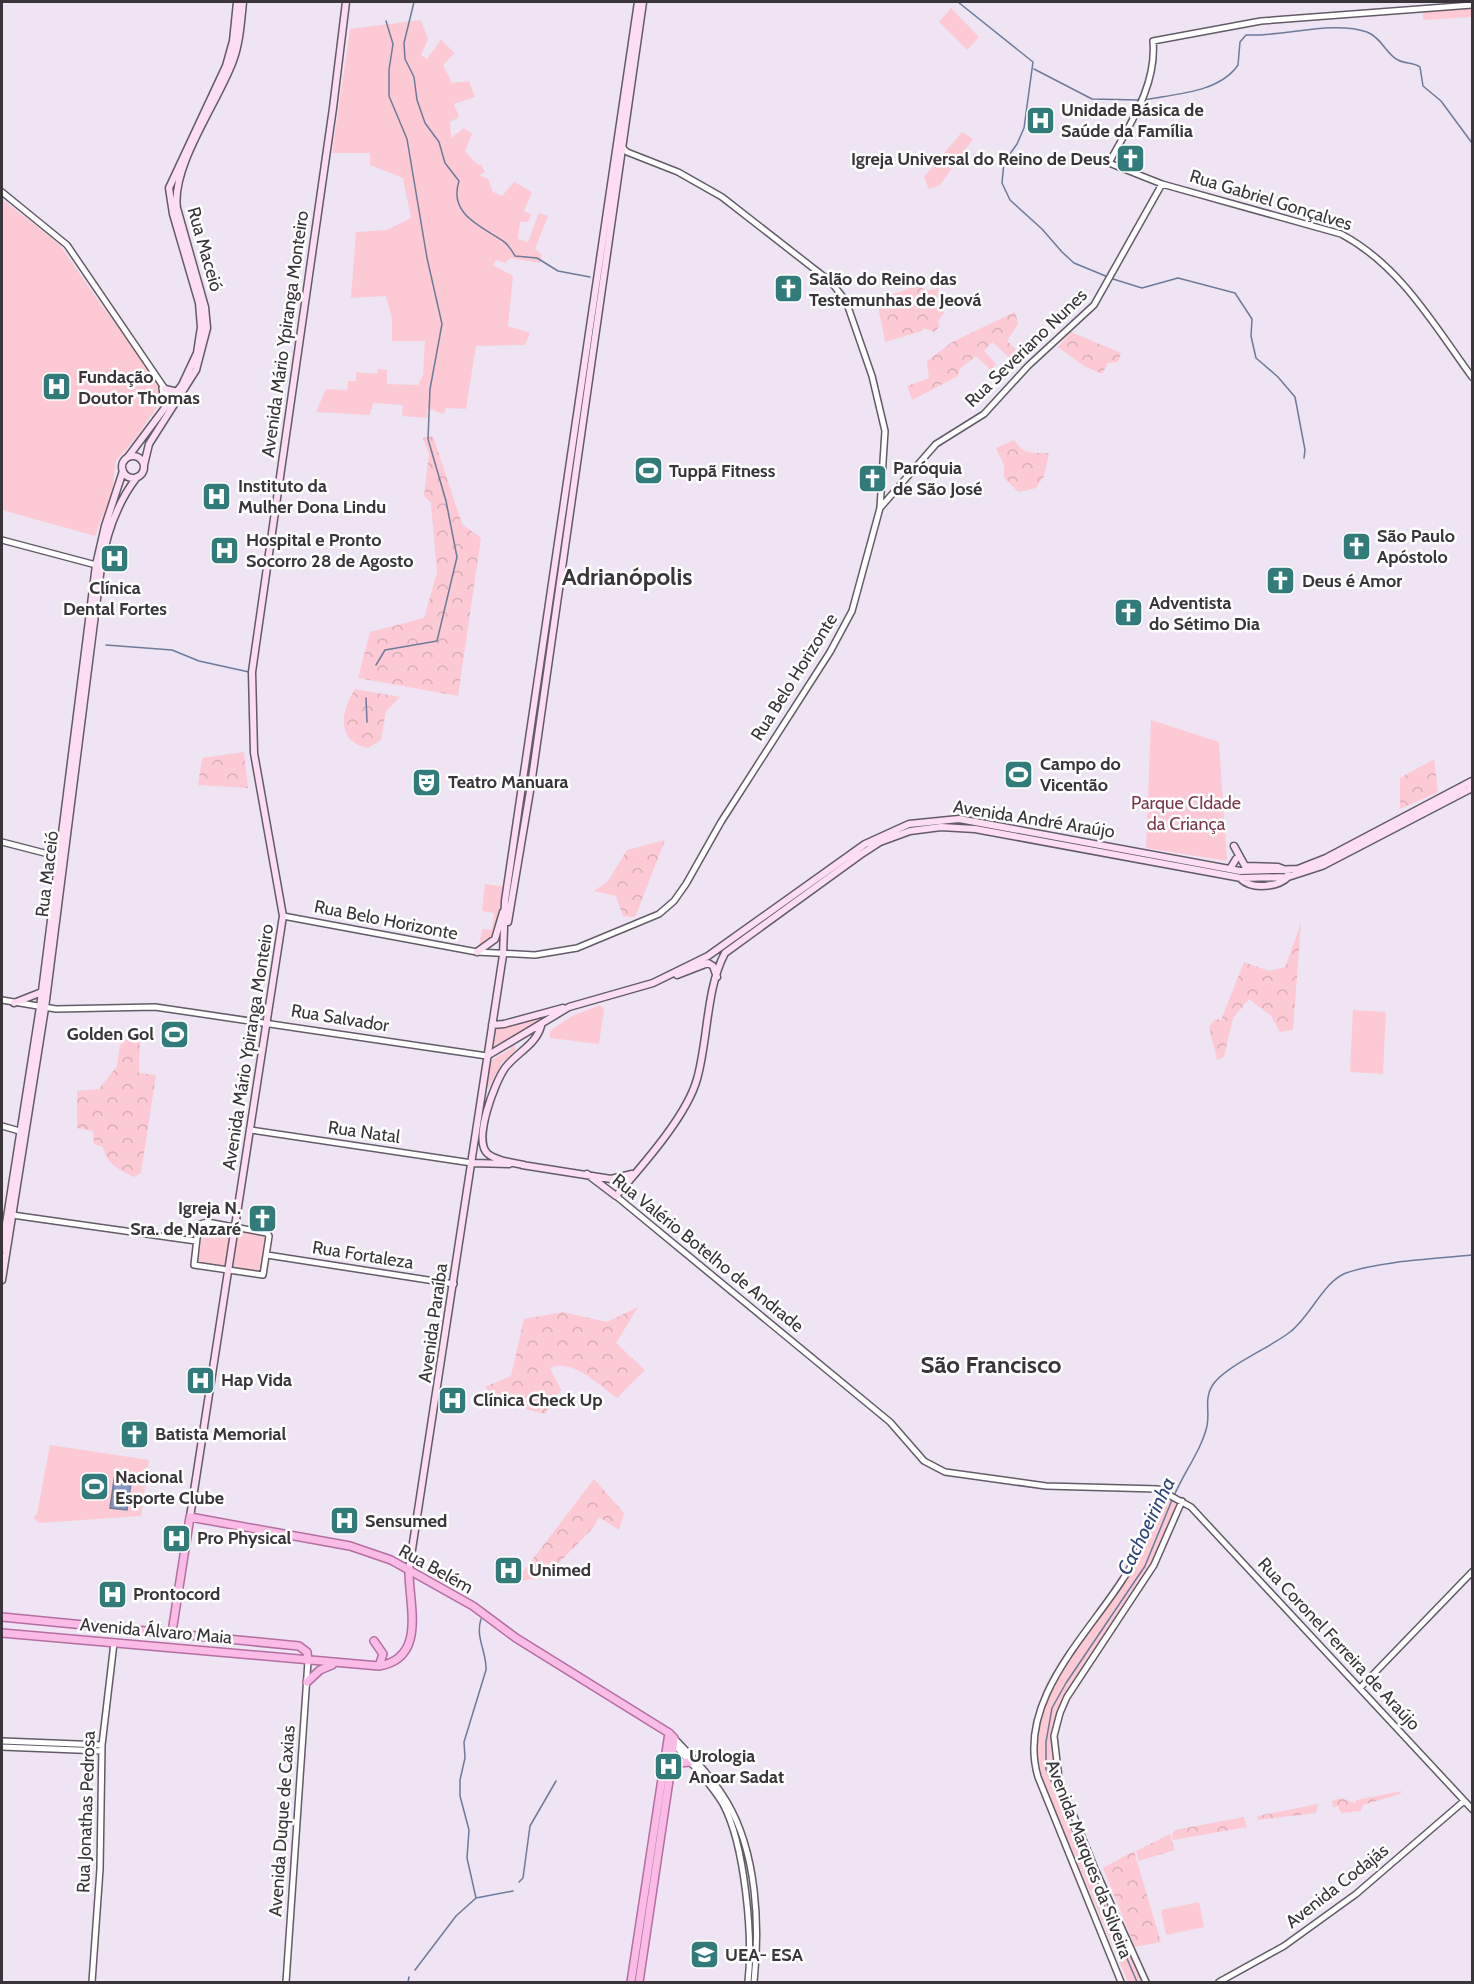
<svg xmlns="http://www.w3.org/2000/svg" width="1474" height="1984" viewBox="0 0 1474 1984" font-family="Cabin,sans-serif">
<defs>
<pattern id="forest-crowns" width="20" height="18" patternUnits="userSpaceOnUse" patternTransform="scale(1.5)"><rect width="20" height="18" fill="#fcc9d4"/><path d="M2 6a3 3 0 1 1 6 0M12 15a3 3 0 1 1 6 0" fill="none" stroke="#d9adb7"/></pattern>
</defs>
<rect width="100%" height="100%" fill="#eee4f3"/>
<path fill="url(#forest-crowns)" d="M918,285L926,291L938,288L944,313L938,321L940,326L934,332L924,328L922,331L885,342L878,306L894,294Z
M1015,312L1018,324L1007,341L1020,353L1010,358L992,342L984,351L996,364L991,370L976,356L960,369L958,376L912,400L907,386L929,378L927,361L952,342Z
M1071,332L1121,353L1118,362L1108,363L1102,374L1084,366L1058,347Z
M433,436L462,524L481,538L458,696L358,678L370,632L424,618L437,572L431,503L424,496L429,454L423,438Z
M1014,440C1023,455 1033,453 1049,453L1044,476L1036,488L1018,492L1004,477V465L996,448Z
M355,689L400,697L386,711L381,740L368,748C335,741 341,711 355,689Z
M244,752L248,788L198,785L202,758Z
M1434,759L1438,792L1400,809V778Z
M665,840L635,917L623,916L616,896L594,891L608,881L627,850Z
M1301,923L1293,1030L1280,1032L1271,1016L1249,999L1233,1018L1224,1057L1217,1060L1209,1027L1215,1019L1221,1020L1244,962L1269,971L1285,967Z
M140,1036L139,1073L156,1075L141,1173L134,1177C120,1170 106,1164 103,1147L94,1144L93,1131L77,1128V1091L99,1089L117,1066L120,1045L128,1037Z
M638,1307L616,1343L645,1370L617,1398C598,1385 573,1358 550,1368L561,1390L545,1414L498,1402L485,1387L511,1376L524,1319L563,1312L607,1322Z
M594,1479L624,1513L619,1530L599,1517L594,1527L544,1578L516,1581Z
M1402,1791L1400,1794L1363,1805L1361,1811L1341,1813L1338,1806L1333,1807L1332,1801L1341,1798L1355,1803L1357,1800Z
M1318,1804L1316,1813L1258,1820L1257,1816Z
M1244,1817L1247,1827L1173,1840L1172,1834L1175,1830Z
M1170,1834L1175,1850L1139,1861L1136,1851Z
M1134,1851L1161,1942L1135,1947L1103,1868Z"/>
<path fill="#fcc9d4" d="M1472,7V17L1423,20V11Z
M951,8L979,37L967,50L939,22Z
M421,20L428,39L421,55L427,59L441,40L455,53L443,65L452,83L469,81L475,97L454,104L459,117L450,122L451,138L464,128L472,134L465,151L478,165L481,164L485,172L479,175L488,179L493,192L502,196L514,182L532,192L524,211L531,215L528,222H520L518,239L528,242L539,213L548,216L535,249L542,255L540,263L511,258L505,263L496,260L493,265L513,276L508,326L530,333L525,345L476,346L466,409L446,408L444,414L427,408L428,418L402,416L403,405L373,403L370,415L316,412L326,389L347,390L348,381H356V372L377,374L378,369L387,370V384L418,385L423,375L425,341H392V319L386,296L351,298L356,232L387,230L411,218L403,178L370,165V153H332L350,29Z
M962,132L973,139L940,185L929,189L924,177Z
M2,199L60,245L102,306L138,350L158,385L160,399L155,410L135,439L116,461L112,492L95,536L2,510Z
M1151,720L1219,742L1227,861L1146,848Z
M485,884L505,887L495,937L487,947L479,946L482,929L492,930L494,913L482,911Z
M600,1005L604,1009L599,1044L550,1038V1031L572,1016Z
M1353,1010L1386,1012L1383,1074L1350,1072Z
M546,1015L512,1039L516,1050L502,1063L485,1093L490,1061L511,1049L508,1041L493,1047V1029Z
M203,1225L267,1234L262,1272L198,1264Z
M50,1445L149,1460L141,1516L39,1523L33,1518L37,1514Z
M1166,1495L1179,1502L1148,1571L1068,1690L1057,1711L1052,1740L1057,1776L1143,1982H1128L1044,1784C1039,1765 1034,1745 1038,1725C1048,1672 1106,1613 1134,1566C1147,1544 1156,1519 1166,1495Z
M1199,1902L1204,1927L1166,1935L1161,1910Z"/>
<path fill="#8497c3" stroke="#6e7a9a" stroke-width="1.5" d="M115,1473L132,1476L127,1510L110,1508Z"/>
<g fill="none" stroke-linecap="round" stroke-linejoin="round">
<path stroke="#6e7a9a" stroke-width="1.5" d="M414,2L404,43L405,59L414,77L417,100L425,123L439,142L445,163L459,181C448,214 481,226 503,241C508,244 512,251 515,256L537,258L558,271L590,277
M958,2L1033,62L1024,128L1017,144L1004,162L1002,183L1010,200L1042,229L1062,252L1074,263L1108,277
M1034,69L1092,99L1139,100
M1143,100C1174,94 1219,93 1238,65L1240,42L1246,35C1283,37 1333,20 1367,32C1382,38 1386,54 1398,60C1405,64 1413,62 1420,67L1423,86L1441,101L1472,143
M1113,279L1142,288L1178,278L1235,293L1252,319L1251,336L1256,358L1278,377L1295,397L1305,450L1304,458
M106,645L172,650L199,661L249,672
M376,665L385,650L437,641L457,557L446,501L428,439L430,389L442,324L427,258L407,139L389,96V70L393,44L386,21
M366,698L367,722
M1174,1496C1184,1472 1201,1451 1207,1426C1210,1412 1204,1399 1212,1386C1223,1367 1270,1348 1290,1332C1310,1317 1324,1281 1346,1273C1380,1261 1435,1259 1472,1255
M519,1882L523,1878L530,1826L556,1781
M476,1898L467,1858L469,1830L460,1796V1780L465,1758L464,1742L486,1670C487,1652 475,1638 481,1619
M415,1970L456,1916L476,1898L513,1891
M408,1982L409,1977
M1137,1982L1046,1769V1742L1052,1708L1066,1683L1145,1566L1172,1500"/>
<defs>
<path id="tertiary" d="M1472,5L1261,21L1153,41C1157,86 1129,125 1109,163L1162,184L1341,234C1400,265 1434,325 1472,377
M2,192L67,245L165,389L171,403
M162,388L165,408
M880,508L936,444L984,414L1028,366L1094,305L1162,184
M2,540L96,565
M2,842L60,857
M283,916L477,952L535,955L577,948L659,914L674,901L686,884L721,822L830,652L852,611L880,508L885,431L872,376L846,301L831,282L722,197L678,172L627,152L622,147
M2,1000L56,1009L155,1007L487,1056
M2,1126L23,1132
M251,1130L472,1163
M616,1196L890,1422L924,1461L945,1472L1046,1486L1158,1489L1191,1507L1472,1809
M12,1215L196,1241
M207,1222L267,1233L269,1236L263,1275L194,1265L198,1229L200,1224Z
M267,1255L454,1284
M1360,1688L1472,1572
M674,1738C693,1758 713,1778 727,1802C757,1853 760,1925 754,1982
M2,1741L102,1745
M673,1743C690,1762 710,1782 723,1804C745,1845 753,1937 748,1982
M2,1747L102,1751
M92,1982L100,1869L102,1745L114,1643
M286,1982L308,1661
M1121,1982L1038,1777C1016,1702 1086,1637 1123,1579C1141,1553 1151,1521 1164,1492
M1146,1982L1095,1869L1059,1779L1054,1736L1060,1713L1067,1697L1154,1565L1182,1501
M1219,1982L1284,1946L1356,1894L1464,1801"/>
<path id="secondary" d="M165,389L178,392
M122 467a11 11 0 1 1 22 0a11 11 0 1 1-22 0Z
M128,457L182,385L197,353L201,327L199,303L173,214L169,188L226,66L233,41L237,2
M144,465L149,444L196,370L207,328L205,307L177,208C171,166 218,102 233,61C240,42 241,21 243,2
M1234,846L1245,866
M1230,869L1236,859
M1241,879C1252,890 1278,887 1288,877V871L1278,867L1245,866
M508,922L531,785L643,2
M477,952L495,939L503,912
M677,975L708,963L713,966L717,977
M14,1003L42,992
M492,1025L504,1024L563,1008
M487,1056L569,1007L653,983L708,956L865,844L909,824L959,819L1240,871L1298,869L1326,858L1472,781
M472,1163L509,1164
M522,1165L611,1179L632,1174
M524,1165C513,1163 497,1161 488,1154C472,1141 495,1082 505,1068C516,1053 536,1045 541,1026
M587,1174L616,1196C641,1167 687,1116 697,1079C708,1041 706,988 725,953L860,855L880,842L910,831L941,827L975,829L1241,878L1288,877L1322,866L1472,788
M2,1249L40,1007L96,565L105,526L123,471
M2,1280L45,1008L101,567C106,535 117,503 137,477
M190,1517L283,916L254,753L252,672L333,108L346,2
M409,1569L503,955L505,901L638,2"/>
<path id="primary" d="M2,1617L299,1646L307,1652L308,1661
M172,1632L190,1517L350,1546L391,1560L473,1606L516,1638L669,1733L674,1738L671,1767L639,1982
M2,1633L379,1666C428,1658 408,1602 409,1569
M374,1641L383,1654L379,1666
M307,1682L320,1670L332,1665
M670,1768L679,1763L690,1762
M631,1982L669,1733"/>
</defs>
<use href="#tertiary" stroke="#635b67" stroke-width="8"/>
<use href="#secondary" stroke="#635b67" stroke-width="9"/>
<use href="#primary" stroke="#b46ea0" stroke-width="10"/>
<use href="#tertiary" stroke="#fff" stroke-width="5"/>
<use href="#secondary" stroke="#fdddf3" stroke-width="6"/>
<use href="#primary" stroke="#fabbe7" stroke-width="7"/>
</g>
<defs>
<symbol id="hospital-square" viewBox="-11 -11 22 22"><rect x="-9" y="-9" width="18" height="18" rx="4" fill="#327b7b" stroke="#fff"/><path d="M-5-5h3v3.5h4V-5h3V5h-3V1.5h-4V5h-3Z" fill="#fff"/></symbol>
<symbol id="church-square" viewBox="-11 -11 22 22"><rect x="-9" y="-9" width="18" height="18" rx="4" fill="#327b7b" stroke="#fff"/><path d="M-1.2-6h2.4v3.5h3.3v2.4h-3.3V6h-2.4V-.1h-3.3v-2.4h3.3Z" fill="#fff"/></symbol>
<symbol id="stadium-square" viewBox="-11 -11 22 22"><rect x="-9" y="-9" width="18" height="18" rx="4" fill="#327b7b" stroke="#fff"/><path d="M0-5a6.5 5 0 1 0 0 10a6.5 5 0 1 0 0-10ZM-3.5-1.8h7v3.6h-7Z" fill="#fff"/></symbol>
<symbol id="theatre-square" viewBox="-11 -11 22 22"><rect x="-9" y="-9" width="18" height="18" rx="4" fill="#327b7b" stroke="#fff"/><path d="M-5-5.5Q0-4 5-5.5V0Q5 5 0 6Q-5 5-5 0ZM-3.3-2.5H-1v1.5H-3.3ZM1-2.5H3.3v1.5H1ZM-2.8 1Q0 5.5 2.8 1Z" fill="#fff"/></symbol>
<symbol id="university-square" viewBox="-11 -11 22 22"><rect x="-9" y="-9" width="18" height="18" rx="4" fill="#327b7b" stroke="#fff"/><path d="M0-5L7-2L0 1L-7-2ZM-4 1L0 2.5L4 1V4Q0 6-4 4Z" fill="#fff"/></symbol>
</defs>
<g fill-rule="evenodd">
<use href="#hospital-square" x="1024" y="104" width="33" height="33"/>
<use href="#church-square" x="1114" y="142" width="33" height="33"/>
<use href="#church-square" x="772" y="272" width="33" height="33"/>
<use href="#hospital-square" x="40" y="370" width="33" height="33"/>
<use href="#stadium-square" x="632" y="454" width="33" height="33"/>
<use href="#church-square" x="856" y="462" width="33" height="33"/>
<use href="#hospital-square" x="200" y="480" width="33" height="33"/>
<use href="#church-square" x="1340" y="530" width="33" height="33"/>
<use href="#hospital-square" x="208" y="534" width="33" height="33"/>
<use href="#hospital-square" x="98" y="542" width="33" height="33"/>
<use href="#church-square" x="1264" y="564" width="33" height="33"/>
<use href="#church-square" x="1112" y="596" width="33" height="33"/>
<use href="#stadium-square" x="1002" y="758" width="33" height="33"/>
<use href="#theatre-square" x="410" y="766" width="33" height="33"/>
<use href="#stadium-square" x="158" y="1018" width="33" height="33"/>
<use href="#church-square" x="246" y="1202" width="33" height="33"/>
<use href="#hospital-square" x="184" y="1364" width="33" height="33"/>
<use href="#hospital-square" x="436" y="1384" width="33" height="33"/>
<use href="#church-square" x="118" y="1418" width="33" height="33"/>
<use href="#stadium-square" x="78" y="1470" width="33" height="33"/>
<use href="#hospital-square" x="328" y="1504" width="33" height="33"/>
<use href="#hospital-square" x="160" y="1522" width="33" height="33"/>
<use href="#hospital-square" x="492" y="1554" width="33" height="33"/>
<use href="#hospital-square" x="96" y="1578" width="33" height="33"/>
<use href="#hospital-square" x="652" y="1750" width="33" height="33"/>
<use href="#university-square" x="688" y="1938" width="33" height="33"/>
</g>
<g text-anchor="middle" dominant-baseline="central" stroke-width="5" stroke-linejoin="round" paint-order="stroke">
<g font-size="18" font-weight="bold" fill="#39353a" stroke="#fff" text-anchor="start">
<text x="1061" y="110">Unidade Básica de<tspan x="1061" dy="21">Saúde da Família</tspan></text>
<text x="1110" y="159" text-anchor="end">Igreja Universal do Reino de Deus</text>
<text x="809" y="279">Salão do Reino das<tspan x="809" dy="21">Testemunhas de Jeová</tspan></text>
<text x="78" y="377">Fundação<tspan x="78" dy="21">Doutor Thomas</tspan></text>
<text x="893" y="468">Paróquia<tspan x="893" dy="21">de São José</tspan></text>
<text x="669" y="471">Tuppã Fitness</text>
<text x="238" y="486">Instituto da<tspan x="238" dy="21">Mulher Dona Lindu</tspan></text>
<text x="1377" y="536">São Paulo<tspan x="1377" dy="21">Apóstolo</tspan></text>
<text x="246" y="540">Hospital e Pronto<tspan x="246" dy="21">Socorro 28 de Agosto</tspan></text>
<text x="1302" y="581">Deus é Amor</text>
<text x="115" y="588" text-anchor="middle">Clínica<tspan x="115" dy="21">Dental Fortes</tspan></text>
<text x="1149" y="603">Adventista<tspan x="1149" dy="21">do Sétimo Dia</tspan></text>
<text x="1040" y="764">Campo do<tspan x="1040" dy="21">Vicentão</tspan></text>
<text x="448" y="782">Teatro Manuara</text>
<text x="154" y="1034" text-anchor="end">Golden Gol</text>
<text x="241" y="1208" text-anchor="end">Igreja N.<tspan x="241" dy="21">Sra. de Nazaré</tspan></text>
<text x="221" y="1380">Hap Vida</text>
<text x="473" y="1400">Clínica Check Up</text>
<text x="155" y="1434">Batista Memorial</text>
<text x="115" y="1477">Nacional<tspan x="115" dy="21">Esporte Clube</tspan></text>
<text x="365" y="1521">Sensumed</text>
<text x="197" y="1538">Pro Physical</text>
<text x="529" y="1570">Unimed</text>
<text x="133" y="1594">Prontocord</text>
<text x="689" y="1756">Urologia<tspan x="689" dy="21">Anoar Sadat</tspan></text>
<text x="725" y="1955">UEA- ESA</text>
</g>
<g font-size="18" fill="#39353a" stroke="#fff">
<text transform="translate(1271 200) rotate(17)">Rua Gabriel Gonçalves</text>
<text transform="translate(205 249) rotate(74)">Rua Maceió</text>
<text transform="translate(285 334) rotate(-82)">Avenida Mário Ypiranga Monteiro</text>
<text transform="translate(1026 348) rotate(-44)">Rua Severiano Nunes</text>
<text transform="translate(794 677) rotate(-58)">Rua Belo Horizonte</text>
<text transform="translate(1034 819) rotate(9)">Avenida André Araújo</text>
<text transform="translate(47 874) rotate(-83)">Rua Maceió</text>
<text transform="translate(386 920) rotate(11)">Rua Belo Horizonte</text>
<text transform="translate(340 1018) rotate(9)">Rua Salvador</text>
<text transform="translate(248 1047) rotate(-81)">Avenida Mário Ypiranga Monteiro</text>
<text transform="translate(364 1132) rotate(8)">Rua Natal</text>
<text transform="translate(708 1253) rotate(39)">Rua Valério Botelho de Andrade</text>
<text transform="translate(363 1255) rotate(9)">Rua Fortaleza</text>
<text transform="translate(433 1323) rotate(-82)">Avenida Paraíba</text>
<text transform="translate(436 1569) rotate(29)">Rua Belém</text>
<text transform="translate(156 1631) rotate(5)">Avenida Álvaro Maia</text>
<text transform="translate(1339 1644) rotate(47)">Rua Coronel Ferreira de Araújo</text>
<text transform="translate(86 1812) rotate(-88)">Rua Jonathas Pedrosa</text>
<text transform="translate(282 1821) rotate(-86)">Avenida Duque de Caxias</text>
<text transform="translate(1089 1859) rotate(69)">Avenida Marques da Silveira</text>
<text transform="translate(1337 1886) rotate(-38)">Avenida Codajás</text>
</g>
<g font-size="18" fill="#7d374b" stroke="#fff">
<text x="1186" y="803">Parque CIdade<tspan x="1186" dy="21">da Criança</tspan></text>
</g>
<g font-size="20" font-style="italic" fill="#30447d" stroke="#fff">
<text transform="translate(1146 1526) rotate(-64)">Cachoeirinha</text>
</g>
<g font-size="24" font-weight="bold" fill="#39353a" stroke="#fff">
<text x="627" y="576">Adrianópolis</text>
<text x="991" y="1364">São Francisco</text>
</g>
</g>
<rect width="1474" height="1984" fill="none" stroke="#39353a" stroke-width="6"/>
</svg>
